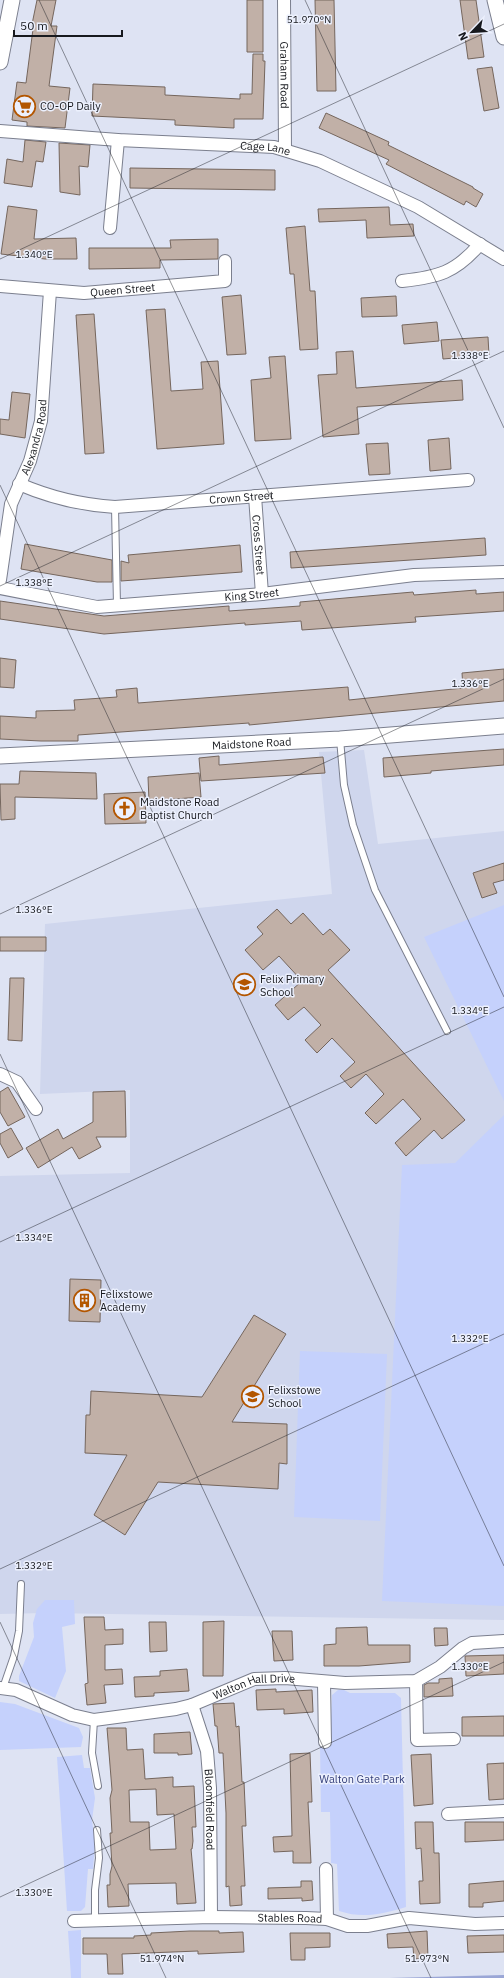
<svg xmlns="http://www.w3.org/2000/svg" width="504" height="1978" viewBox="0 0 504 1978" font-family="'IBM Plex Sans',sans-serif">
<rect width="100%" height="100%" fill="#dee3f3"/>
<path fill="#cfd6ed" d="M364,750L378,844L504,831V1620L45,1613L0,1614V1176L130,1173V1090L40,1094L45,924L332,894L319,752Z"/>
<path fill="#c5d1fc" d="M504,905V1101L424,937Z
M504,1115V1606L382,1601L402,1165L455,1163Z
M300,1351L387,1354L380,1521L294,1517Z
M45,1600H74L75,1624L62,1627L66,1671L55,1698L19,1681V1676L34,1637L33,1623L37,1609Z
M338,1690H344L350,1693H395L401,1698L406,1907C382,1914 363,1919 339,1911L337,1864L331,1863L330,1812H321L320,1745H330L332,1695Z
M0,1702L15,1704L79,1728L83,1737L81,1747L0,1750Z
M82,1755L84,1768H90L95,1798L92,1820L95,1843L93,1869H88L85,1907L81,1911H67L57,1757Z
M81,1930V1978H71L68,1931Z"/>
<path fill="#9aa6d6" d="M504,1975V1978H389Z"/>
<path fill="#c1b0a7" stroke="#75665d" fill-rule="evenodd" d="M37,0H56L51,26H57L49,86L70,88L65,128L27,126V122L12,120L17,82L26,83L33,29H31Z
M247,0H263V52H247Z
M315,0H334L336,91H317Z
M460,0H476L484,57L468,59Z
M253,54H263V61H265L263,119H234V128L175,125V120L92,116L93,84L165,87V95L240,99V94H252Z
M492,67L499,108L484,111L477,69Z
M326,113L389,142L388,145L473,187V188L483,194L476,207L466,201L464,205L447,196L386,164L389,160L319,128Z
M25,140L46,142L43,162L36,161L32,187L4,183L7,159L23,162Z
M59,143L90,145L88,167L79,166L80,195L60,192Z
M130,168L275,170V190L130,188Z
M8,206L37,210L34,239L76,238L77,259H45L1,254Z
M389,207L390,225L413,224L414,236L367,238L366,220L319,222L318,209Z
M305,226L310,291H315L318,349L300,350L294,274H290L286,228Z
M218,239V259L160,260V268L89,269V248H171L170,240Z
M241,295L246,354L227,355L222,297Z
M396,296L397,316L362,317L361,298Z
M165,309L171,391L203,389L201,362L218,361L224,444L157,449L146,310Z
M94,314L104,453L85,454L76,315Z
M437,322L439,341L404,344L402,325Z
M488,337L489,355L443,359L441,340Z
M353,351L356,388L462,380L463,400L357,407L359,434L323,437L318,375L337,374L336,352Z
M285,356L291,439L255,441L251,380L271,378L269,357Z
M12,392L30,394L25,438L0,434V419L9,420Z
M449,438L451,469L430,471L428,440Z
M388,443L390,474L369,475L366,444Z
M485,538L486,555L291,568L290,552Z
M25,544L112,560V582H97L21,569Z
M240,545L242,572L121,581V561L129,563L128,555Z
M476,590V594L504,592V611L415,617L416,622L302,630L301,621L245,625V623L104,634L0,619V601L104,616L229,606V611L300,606V602L413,592L414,595Z
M0,658L16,660L14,688L0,687Z
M504,669V701L249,725V723L78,735V741H41L0,739V716L36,718V711L75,710L74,700L117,697L116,690L137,688L138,703L348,687L349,700L463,688L462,673Z
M504,749V765L431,771V773L384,777L383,758Z
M219,756V765L323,757L325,773L201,781L199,758Z
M20,771L96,773L97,799L15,797V819L1,820L0,784H19Z
M199,773L201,797L149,801L148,777Z
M145,792L146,823L105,824L104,794Z
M504,863V880L493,883L497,893L482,898L473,873Z
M277,909L291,924L303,913L323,935L330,929L350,950L328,970L465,1120L442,1139L434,1130L406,1156L395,1143L421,1119L403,1099L376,1124L365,1113L384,1094L366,1074L351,1088L340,1076L355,1062L332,1038L317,1053L305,1040L321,1025L304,1007L288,1020L275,1005L302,981L279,956L263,970L245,950L263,934L257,927Z
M0,937H46V951H0Z
M10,978H24L22,1041L8,1040Z
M8,1087L25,1117L8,1126L0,1112V1092Z
M125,1091L126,1137H96L101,1147L79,1159L72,1147L38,1168L26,1148L58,1129L63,1139L93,1122V1092Z
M11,1128L23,1149L8,1158L0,1143V1134Z
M70,1279L101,1280L100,1322L69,1321Z
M254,1315L286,1334L232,1422L287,1424V1464L279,1463L278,1489L158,1482L125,1535L94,1515L127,1455L85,1453L86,1415H90L91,1391L202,1397Z
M84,1617H104L105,1630L123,1629V1644L105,1645V1670L122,1669L123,1684L104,1685L106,1703L87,1705L85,1684L88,1683Z
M224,1621L223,1676H203V1622Z
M149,1622H166L167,1651L150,1652Z
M367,1627L368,1645H410V1662L359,1666H324V1645L336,1644V1628Z
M434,1628H447L448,1645L435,1646Z
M272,1631H292L293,1660L274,1661Z
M504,1655V1674L466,1676L465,1656Z
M187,1669L189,1691L154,1693V1696L135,1697L134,1677L160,1676V1671Z
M452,1678L453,1696L424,1697V1685L428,1683H439V1679Z
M276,1689V1692L312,1690L313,1712L284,1714V1709L257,1710L256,1690Z
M234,1703L236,1727L239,1726L242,1782H244L246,1826H242L245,1886H241L242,1905L230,1906L229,1886L226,1887V1813L223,1753H219L217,1726H215L213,1704Z
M504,1716V1736H462V1717Z
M107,1728H126L127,1750L143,1749L145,1779L173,1777V1787L194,1786L196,1827H192L193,1841L192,1849H191L196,1903L177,1904L176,1883L128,1884L129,1906L108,1907L107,1885H110V1874L112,1866L110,1833H112L110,1798L112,1790ZM156,1789L157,1815L174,1814L176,1849L150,1850L149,1822H130L129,1790Z
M190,1732L192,1754L178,1755V1753H154V1734Z
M310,1753L312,1802H308L311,1863H293V1851L274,1852L273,1837L292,1836L290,1754Z
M431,1754L433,1804L414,1806L411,1755Z
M504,1763V1799L489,1800L487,1764Z
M415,1822H433L434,1853H439L440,1903L420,1904L419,1881H423L421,1848L416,1849Z
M465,1822H504V1840L465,1842Z
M301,1881H312L313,1900L302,1901V1898L268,1899V1888L301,1887Z
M504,1881V1901L483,1903V1907H469V1884Z
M190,1931H219V1933L243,1932L244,1952L198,1954V1951L122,1954L123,1974H108L107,1954H83V1938H134V1936L151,1935V1933Z
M427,1931L428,1958L414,1959L413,1947L388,1948L387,1934Z
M290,1933H330V1947L305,1948V1960H291Z
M504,1935V1952L468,1953L467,1936Z"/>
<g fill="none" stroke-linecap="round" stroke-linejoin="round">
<defs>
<path id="service" d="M115,507L117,605
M340,739L344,785L353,825L375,890L447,1031
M3,1688L14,1656L19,1631L21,1584
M94,1720L92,1753L98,1786
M95,1920V1890L99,1858L97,1830"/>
<g id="minor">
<path id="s1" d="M284,0L285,149"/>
<path id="s2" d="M0,131L118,140L274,147L320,161L418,207L504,259"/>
<path d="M110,228L118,140"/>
<path d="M402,281C438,277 455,273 480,244"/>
<path id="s3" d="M0,286L84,293L225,281V261"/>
<path id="s4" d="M19,484C49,497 82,505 115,507L468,480"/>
<path id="s5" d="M255,496L262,594"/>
<path id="s6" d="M0,580L11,504L30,461L41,421L50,291"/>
<path id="s7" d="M0,588L97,607L262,594L414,575L504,572"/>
<path d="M0,1074L17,1082L36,1109"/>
<path d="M416,1681L417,1740L454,1739"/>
<path d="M324,1683L325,1742"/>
<path id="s8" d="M0,1688L16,1690L72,1715L94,1720L176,1709L192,1705L254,1679L285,1678L345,1683L416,1681L440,1667L463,1648L472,1643L504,1641"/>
<path id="s9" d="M192,1705L207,1751L210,1788L211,1917"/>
<path d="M448,1814L504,1811"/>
<path d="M326,1869L327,1919"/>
<path id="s10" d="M74,1921L211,1917L306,1918L327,1919L348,1926H367L409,1918L475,1924L504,1923"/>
</g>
<g id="tertiary">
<path d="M495,0L504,37"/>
<path d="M0,62L12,0"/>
<path id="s11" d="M0,756L340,739L504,726"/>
</g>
</defs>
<use href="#service" stroke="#7b7f8e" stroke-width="8"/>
<use href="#minor" stroke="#7b7f8e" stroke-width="14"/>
<use href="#tertiary" stroke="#7b7f8e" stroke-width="17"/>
<use href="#service" stroke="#fff" stroke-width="6"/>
<use href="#minor" stroke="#fff" stroke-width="12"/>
<use href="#tertiary" stroke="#fff" stroke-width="15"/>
</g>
<path fill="none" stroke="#17191e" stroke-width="1" stroke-opacity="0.45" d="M39,0L504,997M305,0L504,428M0,259L504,24M0,485L504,1566M0,586L504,351M0,914L504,679M0,1054L431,1978M0,1242L504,1007M0,1569L504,1334M0,1622L166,1978M0,1897L504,1662"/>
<defs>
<symbol id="supermarket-ring" viewBox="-11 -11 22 22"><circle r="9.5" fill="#ecf0fd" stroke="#b35600" stroke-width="1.5"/><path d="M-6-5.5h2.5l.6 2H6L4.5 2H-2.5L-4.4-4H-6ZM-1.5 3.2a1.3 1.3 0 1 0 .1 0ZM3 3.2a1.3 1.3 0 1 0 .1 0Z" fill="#b35600"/></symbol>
<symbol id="church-ring" viewBox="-11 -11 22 22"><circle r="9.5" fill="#ecf0fd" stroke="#b35600" stroke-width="1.5"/><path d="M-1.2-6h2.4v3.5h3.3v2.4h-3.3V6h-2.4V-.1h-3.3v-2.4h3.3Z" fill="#b35600"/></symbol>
<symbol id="school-ring" viewBox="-11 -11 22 22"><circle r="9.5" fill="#ecf0fd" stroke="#b35600" stroke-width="1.5"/><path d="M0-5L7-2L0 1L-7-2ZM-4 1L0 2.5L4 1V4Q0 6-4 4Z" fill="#b35600"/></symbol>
<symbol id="building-ring" viewBox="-11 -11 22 22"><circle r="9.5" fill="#ecf0fd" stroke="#b35600" stroke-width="1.5"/><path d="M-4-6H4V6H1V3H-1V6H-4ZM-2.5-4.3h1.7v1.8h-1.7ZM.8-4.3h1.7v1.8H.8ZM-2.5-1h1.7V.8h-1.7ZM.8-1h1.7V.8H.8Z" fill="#b35600"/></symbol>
</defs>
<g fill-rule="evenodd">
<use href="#supermarket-ring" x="12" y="94" width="25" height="25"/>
<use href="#church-ring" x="112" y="796" width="25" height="25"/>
<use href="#school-ring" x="232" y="972" width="25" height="25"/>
<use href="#building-ring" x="72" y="1288" width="25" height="25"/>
<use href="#school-ring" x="240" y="1384" width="25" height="25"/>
</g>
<g text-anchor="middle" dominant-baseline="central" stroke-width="3" stroke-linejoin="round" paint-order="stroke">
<g font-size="11" fill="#17191e" stroke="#ecf0fd">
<text stroke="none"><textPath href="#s1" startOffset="75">Graham Road</textPath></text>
<text stroke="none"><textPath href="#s2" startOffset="266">Cage Lane</textPath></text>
<text stroke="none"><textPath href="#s3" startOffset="123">Queen Street</textPath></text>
<text stroke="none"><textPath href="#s6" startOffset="148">Alexandra Road</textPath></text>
<text stroke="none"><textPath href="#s4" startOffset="226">Crown Street</textPath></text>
<text stroke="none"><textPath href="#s5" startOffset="49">Cross Street</textPath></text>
<text stroke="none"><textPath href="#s7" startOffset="254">King Street</textPath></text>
<text stroke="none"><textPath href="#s11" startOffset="252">Maidstone Road</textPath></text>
<text stroke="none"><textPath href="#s8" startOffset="265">Walton Hall Drive</textPath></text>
<text stroke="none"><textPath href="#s9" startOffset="107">Bloomfield Road</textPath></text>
<text stroke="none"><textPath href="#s10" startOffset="216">Stables Road</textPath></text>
</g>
<g font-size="11" fill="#17191e" stroke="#ecf0fd" text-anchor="start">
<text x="40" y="106">CO-OP Daily</text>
<text x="140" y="802">Maidstone Road<tspan x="140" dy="13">Baptist Church</tspan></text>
<text x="260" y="979">Felix Primary<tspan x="260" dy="13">School</tspan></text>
<text x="100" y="1294">Felixstowe<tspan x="100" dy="13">Academy</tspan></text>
<text x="268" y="1390">Felixstowe<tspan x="268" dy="13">School</tspan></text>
</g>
<g font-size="11" fill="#343f7a" stroke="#ecf0fd">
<text x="362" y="1779">Walton Gate Park</text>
</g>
</g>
<g font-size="10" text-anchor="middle" fill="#17191e" stroke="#ecf0fd" stroke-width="3" stroke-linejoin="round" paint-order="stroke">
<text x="309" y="23">51.970°N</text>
<text x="34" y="258">1.340°E</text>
<text x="470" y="359">1.338°E</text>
<text x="34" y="586">1.338°E</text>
<text x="470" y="687">1.336°E</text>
<text x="34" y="913">1.336°E</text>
<text x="470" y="1014">1.334°E</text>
<text x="34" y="1241">1.334°E</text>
<text x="470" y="1342">1.332°E</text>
<text x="34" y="1569">1.332°E</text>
<text x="470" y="1670">1.330°E</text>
<text x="34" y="1896">1.330°E</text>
<text x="162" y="1962">51.974°N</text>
<text x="427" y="1962">51.973°N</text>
</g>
<g transform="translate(472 32) rotate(245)" stroke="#ecf0fd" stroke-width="3" paint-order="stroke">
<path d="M0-3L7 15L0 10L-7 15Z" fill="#17191e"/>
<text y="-6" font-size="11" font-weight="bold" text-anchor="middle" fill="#17191e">N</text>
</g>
<path d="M14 30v6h108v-6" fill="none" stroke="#17191e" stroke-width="2"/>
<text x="20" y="30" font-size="12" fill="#17191e" stroke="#ecf0fd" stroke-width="3" paint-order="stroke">50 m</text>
</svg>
